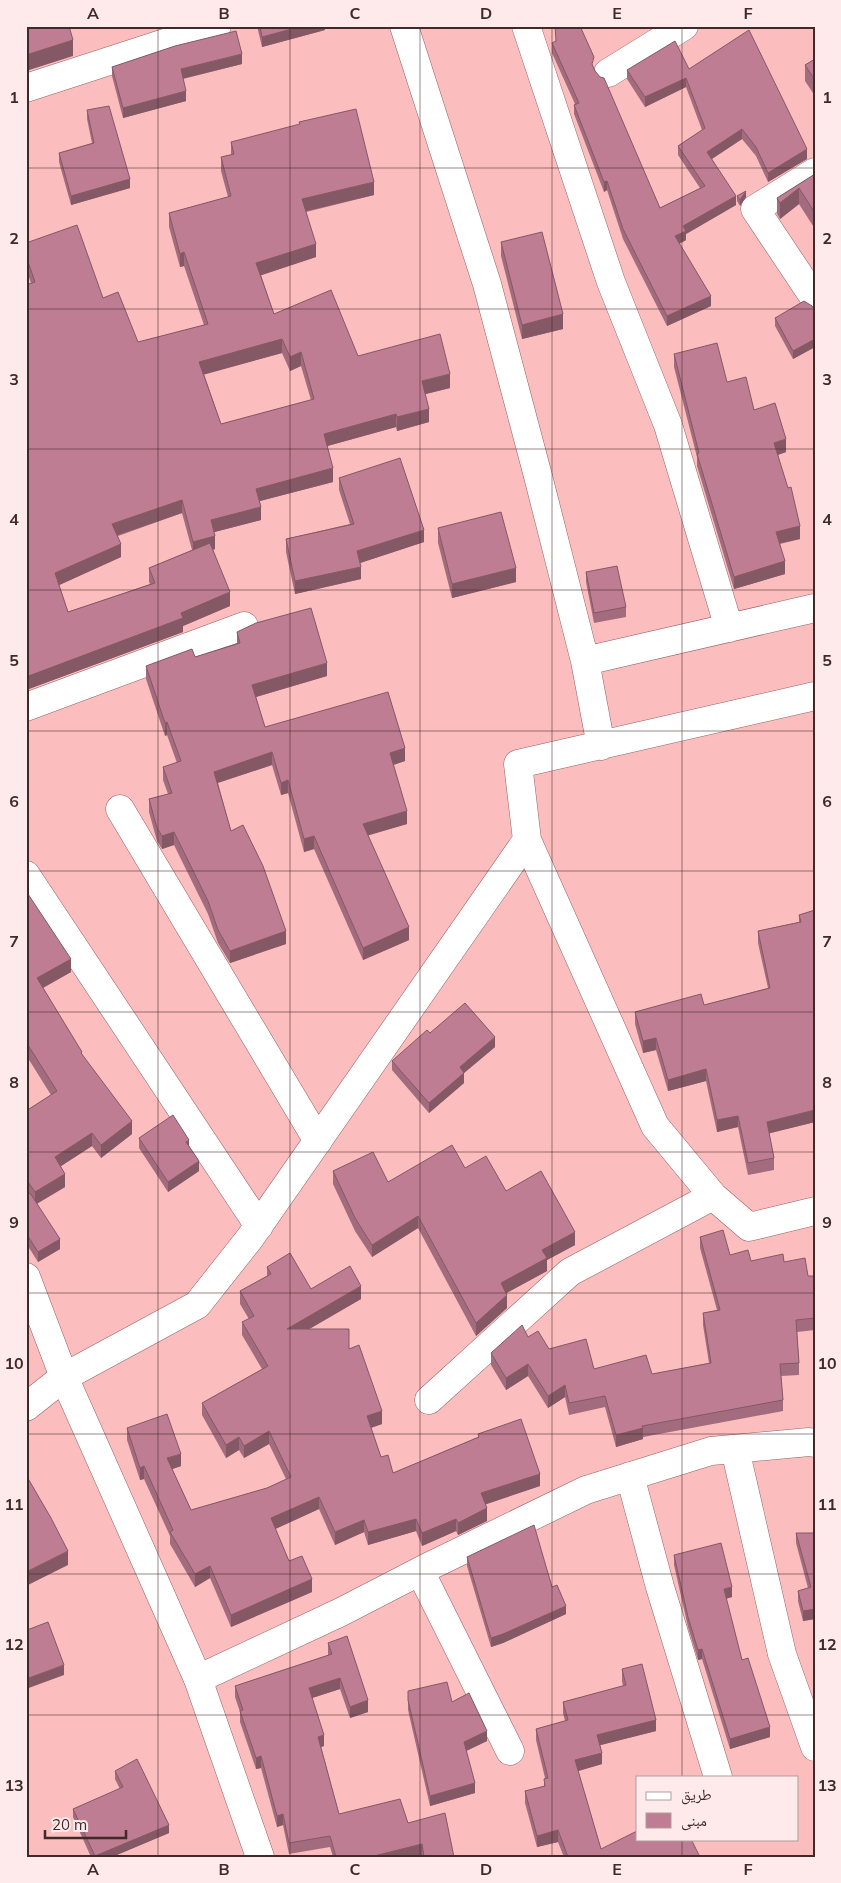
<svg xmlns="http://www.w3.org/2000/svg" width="841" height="1883" viewBox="0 0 841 1883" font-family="Mulish,'Noto Naskh Arabic',sans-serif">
<rect width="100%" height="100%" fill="#fbbdbd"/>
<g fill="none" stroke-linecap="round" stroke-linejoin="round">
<defs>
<path id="minor" d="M404,26L487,284L538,476L585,661L601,746
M526,26L611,282L668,425L729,628
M608,73L684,26
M26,88L217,26
M815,172L755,209L815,299
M585,661L815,608
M815,696L518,764L527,840L655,1126L713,1196L749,1227L815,1211
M26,707L244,626
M120,809L318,1141
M26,875L259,1226
M26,1277L64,1377L197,1305L250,1238L527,840
M429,1400L570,1272L713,1196
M735,1449L782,1654L815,1747
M630,1476L660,1587L718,1777
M420,1571L510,1751
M198,1679L341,1612L432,1565L586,1490L711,1451L809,1442L815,1443"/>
<path id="major" d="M26,1407L64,1377L198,1679L260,1857"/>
</defs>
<use href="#minor" stroke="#986162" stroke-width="29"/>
<use href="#major" stroke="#986162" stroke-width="29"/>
<use href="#minor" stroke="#fff" stroke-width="28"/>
<use href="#major" stroke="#fff" stroke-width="28"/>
</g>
<path fill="#a36c7e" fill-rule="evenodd" d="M257,26H325V30L262,47Z
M552,43L594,68L660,208L700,188L678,155V146L702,130L686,87L645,107L627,79V70L689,69L807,159L768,182L756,156L742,139L712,159L736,205L686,234V240L679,244L711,306L667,326L623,239L607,190L604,192L574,114V105L575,104L552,53Z
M815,59V96L805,81V65Z
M242,64L183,79L186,101L123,118L112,76V67Z
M87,110L130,188L71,205L59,162V153L92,143L87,119Z
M231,142L374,195L306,212L316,257L261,275L274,314L358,356L450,388L425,394L429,422L397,431L396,427L327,446L333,482L260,501L261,520L214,532L215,549L213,550L230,606L183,626V632L26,690V285L31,283L26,269V243L103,298L138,342L204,325L184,266L180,267L169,227V213L228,197L221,171V157L231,155ZM282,353L290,371L301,366L311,400L221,424L204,374ZM182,513L192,550L149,568V582L150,584L68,612L59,585L121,557L118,536Z
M815,174V229L799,204L780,219L777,214V198Z
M737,196L746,197L740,206L737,201Z
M501,242L563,329L522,339L501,256Z
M815,310V347L793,359L775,326V318Z
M674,354L727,382L754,410L786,452L778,455L800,539L780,544L785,574L734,589L697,466V457L674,367Z
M339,478L424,542L360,563L361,579L295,594L286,552V539L350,524L339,490Z
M438,528L516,582L452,598L438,543Z
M586,572L626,607V617L594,623L586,582Z
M237,632L327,676L256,697L265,727L405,761L393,765L407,824L368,835L409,940L363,960L314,849L304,852L288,793L281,795L272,765L218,783L231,831L286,944L230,963L218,943L208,914L174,845L162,849L157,841L149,812V799L168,794L163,780V767L177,763L167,735L165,736L146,679V666L195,657L237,643Z
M26,891L71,972L43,988L82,1056L132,1134L101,1158L92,1146L61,1166L65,1187L37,1203L60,1249L38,1262L26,1243V1195L28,1194L26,1192V1111L51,1095L26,1055Z
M815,910V1122L769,1133L774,1158V1170L748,1175L738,1127L717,1132L706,1081L668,1091L656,1050L643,1053L635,1024V1012L704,1005L768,988L758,943V931L799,922V915Z
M430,1033L495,1047L464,1073V1083L429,1113L392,1070V1061Z
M139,1138L189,1147L199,1171L168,1192L139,1148Z
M465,1168L506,1191L575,1245L547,1260V1271L506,1293L507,1308L476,1336L418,1228L372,1257L355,1231L333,1184V1171L388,1182Z
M700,1237L730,1255L751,1261L784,1262L808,1276H815V1330L797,1332L799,1363V1375L781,1376L783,1400V1411L643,1437V1439L616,1447L605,1407L569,1415L565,1397L548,1408L528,1376L506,1390L491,1365V1353L528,1337L549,1349L594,1369L652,1374L709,1363L703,1325V1313L717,1310L700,1248Z
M267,1267L311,1289L361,1299L309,1329L349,1349L382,1424L371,1428L381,1457L393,1473L478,1437V1434L540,1486L485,1504L487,1521L458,1535L456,1531L422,1546L416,1531L368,1545L364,1532L335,1545L319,1509L275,1529L289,1561L312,1592L231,1627L210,1578L195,1587L170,1544V1536L144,1479L140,1480L127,1440V1428L181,1466L172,1469L191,1510L267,1488L286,1479L269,1444L244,1458L239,1450L226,1458L202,1415V1403L262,1369L242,1335V1322L249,1319L240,1304V1291L267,1276Z
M796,1533H815V1619L803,1621L798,1601V1591L808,1588L796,1543Z
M674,1555L732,1597L726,1599L742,1660L770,1737L730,1749L702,1659L698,1660L688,1627L674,1565Z
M467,1557L552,1587L566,1614L503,1643L491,1647L467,1566Z
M328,1643L368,1712L350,1718L340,1689L312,1698L324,1746L321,1747L339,1814L408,1823L454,1857H422V1855L415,1857H333L330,1847L289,1854L283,1825L277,1827L261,1768L256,1769L240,1722V1712L235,1697V1686L328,1655Z
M622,1669L656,1731L600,1745L602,1764L578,1771L601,1849L700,1857H564L558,1842L537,1847L525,1803V1791L544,1786V1779L545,1778L536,1740V1729L565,1721L563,1713V1702L623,1686L622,1681Z
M408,1691L452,1702L487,1741L466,1751L475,1793L430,1806L408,1710Z
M115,1771L169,1833L112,1857H91L73,1817V1809L120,1789L115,1779Z"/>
<path fill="#855866" d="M303,26H325V30L262,47V37Z
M73,40V56L26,71V55Z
M242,54V64L181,79V69Z
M686,78V87L645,107V97Z
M186,91V101L123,118V108Z
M742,129V139L707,162V152Z
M807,149V159L768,182V173Z
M130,179V188L71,205V196Z
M607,181V190L604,192V182Z
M374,182V195L302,212V199Z
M799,188V204L780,219V203Z
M746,191V197L740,206V200Z
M736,196V205L686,234V240L675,246V236L683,226Z
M316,244V257L256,277V263Z
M184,252V266L180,267V254Z
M711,296V306L667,326V316Z
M563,314V329L522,339V325Z
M282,339V353L199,376V362Z
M815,339V347L793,359V351Z
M301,352V366L290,371V357Z
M450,374V388L422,395V381Z
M429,409V422L397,431V417Z
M396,414V427L324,447V434Z
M786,439V452L774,456V443Z
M333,468V482L256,502V489Z
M182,500V513L112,537V524Z
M261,507V520L211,533V520Z
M800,526V539L776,544V532Z
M424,530V542L357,564V551Z
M215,536V549L193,555V542Z
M121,544V557L55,587V573Z
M785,561V574L734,589V577Z
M361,567V579L295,594V581Z
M516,568V582L452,598V584Z
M230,592V606L183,626V632L26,690V677Z
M327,663V676L252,698V685Z
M167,722V735L165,736V723Z
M405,748V761L390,766V753Z
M272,752V765L214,784V772Z
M288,780V793L281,795V783Z
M407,811V824L363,837V824Z
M174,832V845L162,849V836Z
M314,836V849L304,852V839Z
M409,927V940L363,960V948Z
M286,931V944L230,963V951Z
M71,959V972L37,991V978Z
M495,1037V1047L464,1073V1083L429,1113V1103L460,1067Z
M656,1038V1050L643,1053V1041Z
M706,1069V1081L668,1091V1080Z
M815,1110V1122L767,1134V1122Z
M738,1116V1127L717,1132V1120Z
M132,1121V1134L101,1158V1145Z
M92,1133V1146L55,1170V1157Z
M189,1140V1149L186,1142Z
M199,1161V1171L168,1192V1182Z
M65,1174V1187L35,1205V1192Z
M418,1216V1228L372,1257V1245Z
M575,1232V1245L547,1260V1271L501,1296V1283L542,1250Z
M60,1239V1249L38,1262V1252Z
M361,1286V1299L287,1342V1329Z
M507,1295V1308L476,1336V1323Z
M528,1364V1376L506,1390V1378Z
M565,1385V1397L548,1408V1396Z
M382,1411V1424L367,1429V1416Z
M643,1428V1439L616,1447V1435Z
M269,1431V1444L244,1458V1446Z
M239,1437V1450L226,1458V1445Z
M181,1454V1466L167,1471V1458Z
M144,1466V1479L140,1480V1468Z
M540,1474V1486L481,1506V1493Z
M319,1497V1509L271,1531V1518Z
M487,1508V1521L458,1535V1523Z
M416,1519V1531L368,1545V1532Z
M456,1519V1531L422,1546V1533Z
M364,1520V1532L335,1545V1532Z
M68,1551V1565L26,1586V1572Z
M210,1566V1578L195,1587V1574Z
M312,1579V1592L231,1627V1615Z
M732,1587V1597L724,1599V1589Z
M566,1606V1614L503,1643L491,1647V1638Z
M815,1609V1619L803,1621V1611Z
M702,1649V1659L698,1660V1650Z
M64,1665V1675L26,1689V1679Z
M340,1678V1689L309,1699V1688Z
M368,1700V1712L350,1718V1707Z
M656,1720V1731L597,1746V1735Z
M770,1727V1737L730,1749V1739Z
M487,1731V1741L464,1752V1742Z
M324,1735V1746L318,1748V1737Z
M602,1753V1764L575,1772V1760Z
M261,1756V1768L256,1769V1758Z
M475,1783V1793L430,1806V1796Z
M283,1814V1825L277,1827V1816Z
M169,1825V1833L112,1857H95V1856Z
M558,1830V1842L537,1847V1836Z
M422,1844V1855L415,1857H370Z"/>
<path fill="#be7d92" stroke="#855866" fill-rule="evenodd" d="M26,26H69L73,40L26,55Z
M260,26H303L262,37Z
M555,26H580L594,57L592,64L595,71L600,77L604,78L660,208L705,186L678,146L705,128L686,78L645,97L627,70L675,41L689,69L749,30L807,149L768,173L756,147L742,129L707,152L736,196L683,226L686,231L675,236L711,296L667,316L623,229L607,181L604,182L574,105L579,103L552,43L556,41Z
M236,31L242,54L181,69L186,91L123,108L112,67L175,46Z
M815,59V80L805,65Z
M109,106L130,179L71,196L59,153L94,143L87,110Z
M356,109L374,182L302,199L316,244L256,263L274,314L331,290L358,356L440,334L450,374L422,381L429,409L397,417L396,414L324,434L333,468L256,489L261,507L211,520L215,536L193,542L182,500L112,524L121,544L55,573L68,612L155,583L149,568L210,543L230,592L181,613L183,618L26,677V285L35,282L26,256V243L77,225L103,298L118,292L138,342L208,324L184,252L180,254L169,213L231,196L221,157L234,154L231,142L300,124L299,122ZM282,339L290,357L301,352L314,399L221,424L199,362Z
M815,174V213L799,188L780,203L777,198Z
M746,191L740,200L737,196Z
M542,232L563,314L522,325L501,242Z
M804,301L812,306L815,310V339L793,351L775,318Z
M717,343L727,382L746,377L754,410L775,403L786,439L774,443L788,488L791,487L800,526L776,532L785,561L734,577L697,454L699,453L674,354Z
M400,458L424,530L357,551L361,567L295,581L286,539L354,524L339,478Z
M501,512L516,568L452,584L438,528Z
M617,566L626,607L594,613L586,572Z
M311,608L327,663L252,685L265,727L388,692L405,748L390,753L407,811L363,824L409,927L363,948L314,836L304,839L288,780L281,783L272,752L214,772L231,831L243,825L263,866L286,931L230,951L218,930L208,901L174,832L162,836L157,828L149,799L172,793L163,767L181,761L167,722L165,723L146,666L192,649L195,657L240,643L237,632L256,623Z
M26,891L71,959L37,978L82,1052L81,1053L132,1121L101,1145L92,1133L55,1157L65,1174L35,1192L26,1179V1111L57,1091L26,1042Z
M815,910V1110L767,1122L774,1158L748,1163L738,1116L717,1120L706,1069L668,1080L656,1038L643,1041L635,1012L701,994L704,1005L770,988L758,931L801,922L799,915Z
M465,1003L495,1037L460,1067L464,1073L429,1103L392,1061L427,1030L430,1033Z
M173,1115L189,1140L186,1142L199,1161L168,1182L139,1138Z
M452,1145L465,1168L486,1156L506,1191L541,1171L575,1232L542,1250L547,1258L501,1283L507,1295L476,1323L418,1216L372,1245L355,1218L333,1171L373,1152L388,1182Z
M30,1193L60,1239L38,1252L26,1233V1195Z
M723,1230L730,1255L748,1250L751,1261L783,1254L784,1262L805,1258L808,1276H815V1318L796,1320L799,1363L780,1364L783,1400L642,1426L643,1428L616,1435L605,1396L569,1403L565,1385L548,1396L528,1364L506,1378L491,1353L522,1325L528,1337L538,1331L549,1349L586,1339L594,1369L646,1355L652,1374L711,1363L703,1313L720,1310L700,1237Z
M290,1253L311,1289L350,1266L361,1286L287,1329H349V1349L359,1345L382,1411L367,1416L381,1457L388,1455L393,1473L479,1437L478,1434L521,1419L540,1474L481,1493L487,1508L458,1523L456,1519L422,1533L416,1519L368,1532L364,1520L335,1532L319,1497L271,1518L289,1561L302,1556L312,1579L231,1615L210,1566L195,1574L170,1532L173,1530L144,1466L140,1468L127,1428L167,1414L181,1454L167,1458L191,1510L267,1488L291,1477L269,1431L244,1446L239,1437L226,1445L202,1403L268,1366L242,1322L254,1316L240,1291L271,1274L267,1267Z
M26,1475L51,1518L68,1551L26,1572Z
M534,1525L552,1587L557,1585L566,1606L503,1634L491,1638L467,1557Z
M796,1533H815V1609L803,1611L798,1591L811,1587Z
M721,1543L732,1587L724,1589L742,1660L748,1658L770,1727L730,1739L702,1649L698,1650L688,1617L674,1555Z
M48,1622L64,1665L26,1679V1628L27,1630Z
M347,1636L368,1700L350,1707L340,1678L309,1688L324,1735L318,1737L339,1814L400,1799L408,1823L445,1813L454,1857H424L422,1844L370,1857H336L330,1836L289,1843L283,1814L277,1816L261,1756L256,1758L240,1711L243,1710L235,1686L332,1654L328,1643Z
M642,1664L656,1720L597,1735L602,1753L575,1760L601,1849L637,1831V1839H691L700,1857H568L558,1830L537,1836L525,1791L545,1786L544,1779L548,1778L536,1729L568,1720L563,1702L626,1685L622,1669Z
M447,1682L452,1702L469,1693L487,1731L464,1742L475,1783L430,1796L408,1700V1691Z
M137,1759L169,1825L95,1856L73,1809L123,1787L115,1771Z"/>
<path fill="none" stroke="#412929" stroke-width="1" stroke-opacity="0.55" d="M158,26V1857M290,26V1857M420,26V1857M552,26V1857M682,26V1777M26,168H815M26,309H815M26,449H815M26,590H815M26,731H815M26,871H815M26,1012H815M26,1152H815M26,1293H815M26,1434H815M26,1574H815M26,1715H815M682,1839V1857"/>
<rect width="841" height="1883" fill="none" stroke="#feeaea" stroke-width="55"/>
<rect x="636" y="1776" width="162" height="65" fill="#feeaea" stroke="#b29d9d"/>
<rect x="646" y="1792" width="25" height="8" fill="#ffffff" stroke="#b29d9d"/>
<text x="681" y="1800" font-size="15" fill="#412929">طريق</text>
<rect x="646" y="1813" width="25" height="15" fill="#be7d92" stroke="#b29d9d"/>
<text x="681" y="1826" font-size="15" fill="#412929">مبنى</text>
<path d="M45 1830v8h81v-8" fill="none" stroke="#412929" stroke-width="2.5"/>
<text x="52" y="1830" font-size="15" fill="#412929" stroke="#feeaea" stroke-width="4" paint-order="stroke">20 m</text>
<rect x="28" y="28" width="786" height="1828" fill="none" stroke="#412929" stroke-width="2"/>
<g font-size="16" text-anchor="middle" font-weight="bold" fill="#412929">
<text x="93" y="19">A</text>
<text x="224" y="19">B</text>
<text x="355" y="19">C</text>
<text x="486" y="19">D</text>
<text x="617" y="19">E</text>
<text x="748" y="19">F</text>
<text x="14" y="103">1</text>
<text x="827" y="103">1</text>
<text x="14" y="244">2</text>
<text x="827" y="244">2</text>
<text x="14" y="385">3</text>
<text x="827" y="385">3</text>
<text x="14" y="525">4</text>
<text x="827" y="525">4</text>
<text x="14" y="666">5</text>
<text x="827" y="666">5</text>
<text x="14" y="807">6</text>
<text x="827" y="807">6</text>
<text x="14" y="947">7</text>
<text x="827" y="947">7</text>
<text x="14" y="1088">8</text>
<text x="827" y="1088">8</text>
<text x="14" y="1228">9</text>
<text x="827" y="1228">9</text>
<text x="14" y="1369">10</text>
<text x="827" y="1369">10</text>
<text x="14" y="1510">11</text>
<text x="827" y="1510">11</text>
<text x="14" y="1650">12</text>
<text x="827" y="1650">12</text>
<text x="14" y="1791">13</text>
<text x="827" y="1791">13</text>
<text x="93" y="1875">A</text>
<text x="224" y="1875">B</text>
<text x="355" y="1875">C</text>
<text x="486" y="1875">D</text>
<text x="617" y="1875">E</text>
<text x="748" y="1875">F</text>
</g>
</svg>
